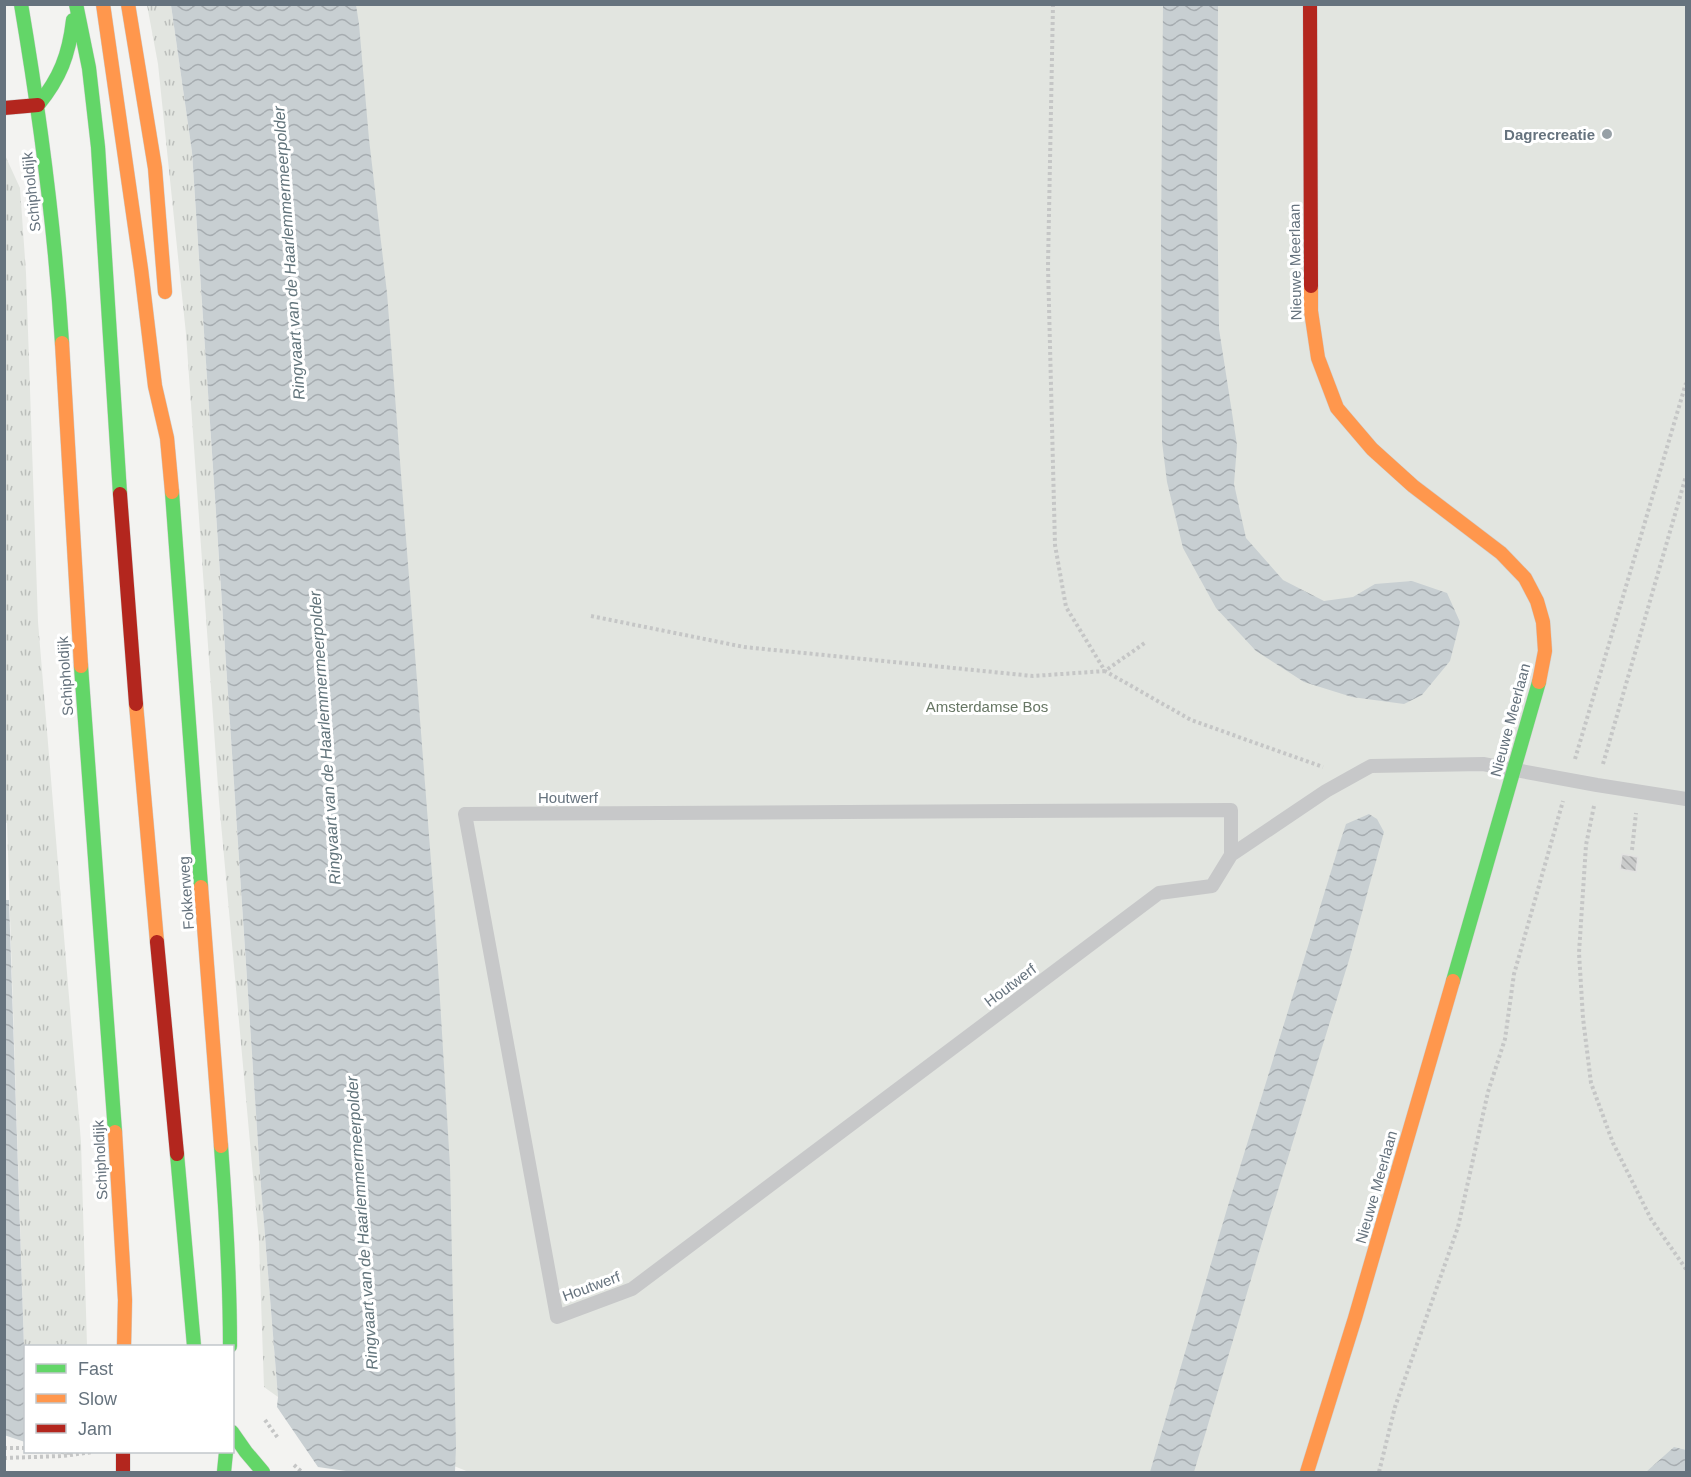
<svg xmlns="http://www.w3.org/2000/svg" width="1691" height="1477" viewBox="0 0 1691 1477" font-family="Helvetica,sans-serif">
<defs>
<pattern id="grass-tufts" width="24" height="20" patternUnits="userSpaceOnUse" patternTransform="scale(1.5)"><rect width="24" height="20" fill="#e2e5e0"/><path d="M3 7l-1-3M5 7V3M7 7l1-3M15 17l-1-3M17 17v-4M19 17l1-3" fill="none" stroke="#bbbebb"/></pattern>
<pattern id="water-waves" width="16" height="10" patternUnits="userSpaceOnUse" patternTransform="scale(1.5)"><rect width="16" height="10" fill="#c8cfd2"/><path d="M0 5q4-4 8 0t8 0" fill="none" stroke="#a6acb0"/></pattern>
<pattern id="building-back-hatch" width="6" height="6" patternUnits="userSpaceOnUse" patternTransform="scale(1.5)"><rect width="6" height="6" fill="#cacbcb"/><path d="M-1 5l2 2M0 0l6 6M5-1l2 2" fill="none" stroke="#a8a9aa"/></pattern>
</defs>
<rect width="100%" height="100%" fill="#f3f3f1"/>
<path fill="url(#grass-tufts)" d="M147,5H171L192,152L260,1174L278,1397L264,1387L259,1242L219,801L186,334L158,64Z
M4,153L20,188L26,273L38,622L81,1142L87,1346H26L25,1377L7,823L4,822Z"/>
<path fill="#e2e5e0" d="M232,5H1686V1472H469L329,1416Z"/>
<path fill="url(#water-waves)" d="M171,5H356L359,24L369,139L387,293L434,900L450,1166L456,1446L455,1472H270L278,1397L260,1174L192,152Z
M1163,5H1218L1217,184L1219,329L1237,445L1234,484L1246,538L1283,580L1324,601L1353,597L1375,584L1412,581L1447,593L1460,622L1450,661L1422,695L1404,704L1352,697L1304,682L1256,651L1216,608L1183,548L1167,482L1162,442L1161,238Z
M1369,814L1377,819L1384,832L1349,960L1263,1239L1194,1472H1150L1227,1209L1341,839L1346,824Z
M5,900H9L25,1377V1442L4,1435Z
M1674,1447L1686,1450V1472H1646Z"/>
<path fill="#f3f3f1" d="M275,1404L318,1467L353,1472H267Z"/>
<path fill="url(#building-back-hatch)" stroke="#e2e2e1" stroke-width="1.5" d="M1622,854L1638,857L1636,872L1620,869Z"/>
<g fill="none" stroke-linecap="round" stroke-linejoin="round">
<defs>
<path id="fast" d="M21,4C40,116 55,229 62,343
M76,4L89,68L98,147L120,494
M38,105C60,78 69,55 73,20
M172,492L201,887
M81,666L115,1132
M1453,981L1539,682
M221,1146C226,1213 230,1279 230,1346
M177,1154L194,1346
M232,1432L246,1452L263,1472"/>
<path id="slow" d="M103,4L141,269L155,386L167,438L172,492
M128,4L155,168L165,292
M1311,286V311L1318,358L1337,408L1372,449L1413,486L1501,553L1525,578L1537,601L1543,622L1545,651L1539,682
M62,343L81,666
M136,704L157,942
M201,887L221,1146
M115,1132L125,1300L124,1346
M1307,1472L1355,1318L1453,981"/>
<path id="jam" d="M1310,4L1311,286
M4,108L38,105
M120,494L136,704
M157,942L177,1154
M123,1452V1472"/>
</defs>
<use href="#fast" stroke="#cfcfcf" stroke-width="15"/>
<use href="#slow" stroke="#cfcfcf" stroke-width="15"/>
<use href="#jam" stroke="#cfcfcf" stroke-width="15"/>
<path stroke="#c5c6c6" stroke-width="4" stroke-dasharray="3 3" stroke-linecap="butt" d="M1053,4L1048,266L1055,545L1066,607L1105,671L1191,720L1323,767
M591,616L744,647L1033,676L1105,671L1146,642
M1575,759L1686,383
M1603,764L1686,476
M1594,806L1586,845L1579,953L1583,1018L1591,1083L1613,1143L1651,1219L1686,1269
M1632,850L1636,813
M265,1420L278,1438
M4,1448H26
M61,1452L72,1453
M4,1458L63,1456L93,1452
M294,1465L302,1472
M1379,1472L1395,1407L1458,1227L1488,1092L1505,1039L1514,974L1563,801"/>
<path stroke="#c7c8c9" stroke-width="14" d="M1231,810V855L1212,886L1159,893L632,1289L557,1317L465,814Z
M1231,855L1326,791L1371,766L1483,764L1597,785L1686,799"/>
<use href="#fast" stroke="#63d668" stroke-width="14"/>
<use href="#slow" stroke="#ff974d" stroke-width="14"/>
<use href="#jam" stroke="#b3261e" stroke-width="14"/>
<defs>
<path id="fast-bridge" d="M224,1472L226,1452"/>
</defs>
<use href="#fast-bridge" stroke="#d0d1d1" stroke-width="15" stroke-linecap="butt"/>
<use href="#fast-bridge" stroke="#63d668" stroke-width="14"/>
</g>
<circle fill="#97a0a6" stroke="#fff" stroke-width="2" cx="1607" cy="134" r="6"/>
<g text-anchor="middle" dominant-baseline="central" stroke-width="6" stroke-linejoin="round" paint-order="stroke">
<g font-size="15" font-weight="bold" fill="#66737e" stroke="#fff" text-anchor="end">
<text x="1595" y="134">Dagrecreatie</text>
</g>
<g font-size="15" fill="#66737e" stroke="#fff">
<text transform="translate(31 192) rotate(-96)">Schipholdijk</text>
<text transform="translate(1295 262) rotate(-91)">Nieuwe Meerlaan</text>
<text transform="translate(65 676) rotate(-94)">Schipholdijk</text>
<text transform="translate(1510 720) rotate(-75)">Nieuwe Meerlaan</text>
<text x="568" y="797">Houtwerf</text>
<text transform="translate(186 893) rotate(-94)">Fokkerweg</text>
<text transform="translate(1010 985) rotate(-37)">Houtwerf</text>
<text transform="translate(100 1160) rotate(-93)">Schipholdijk</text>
<text transform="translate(1376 1187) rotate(-74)">Nieuwe Meerlaan</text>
<text transform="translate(591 1286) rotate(-20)">Houtwerf</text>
</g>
<g font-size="15" fill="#677664" stroke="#fff">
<text x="987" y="706">Amsterdamse Bos</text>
</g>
<g font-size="16" font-style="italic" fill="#62747b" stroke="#fff">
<text transform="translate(289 253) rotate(-94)">Ringvaart van de Haarlemmermeerpolder</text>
<text transform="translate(325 738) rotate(-94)">Ringvaart van de Haarlemmermeerpolder</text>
<text transform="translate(362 1223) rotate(-94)">Ringvaart van de Haarlemmermeerpolder</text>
</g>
</g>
<rect width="1691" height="1477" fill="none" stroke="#66737e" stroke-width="12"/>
<rect x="24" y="1345" width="210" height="108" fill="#ffffff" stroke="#c2c7cb" stroke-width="1.5"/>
<rect x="36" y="1364" width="30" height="9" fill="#63d668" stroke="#c2c7cb" stroke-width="1.5"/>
<text x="78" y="1375" font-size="18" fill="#66737e">Fast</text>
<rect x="36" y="1394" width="30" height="9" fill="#ff974d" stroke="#c2c7cb" stroke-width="1.5"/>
<text x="78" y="1405" font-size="18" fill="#66737e">Slow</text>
<rect x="36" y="1424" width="30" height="9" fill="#b3261e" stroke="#c2c7cb" stroke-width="1.5"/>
<text x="78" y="1435" font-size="18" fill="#66737e">Jam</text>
</svg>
